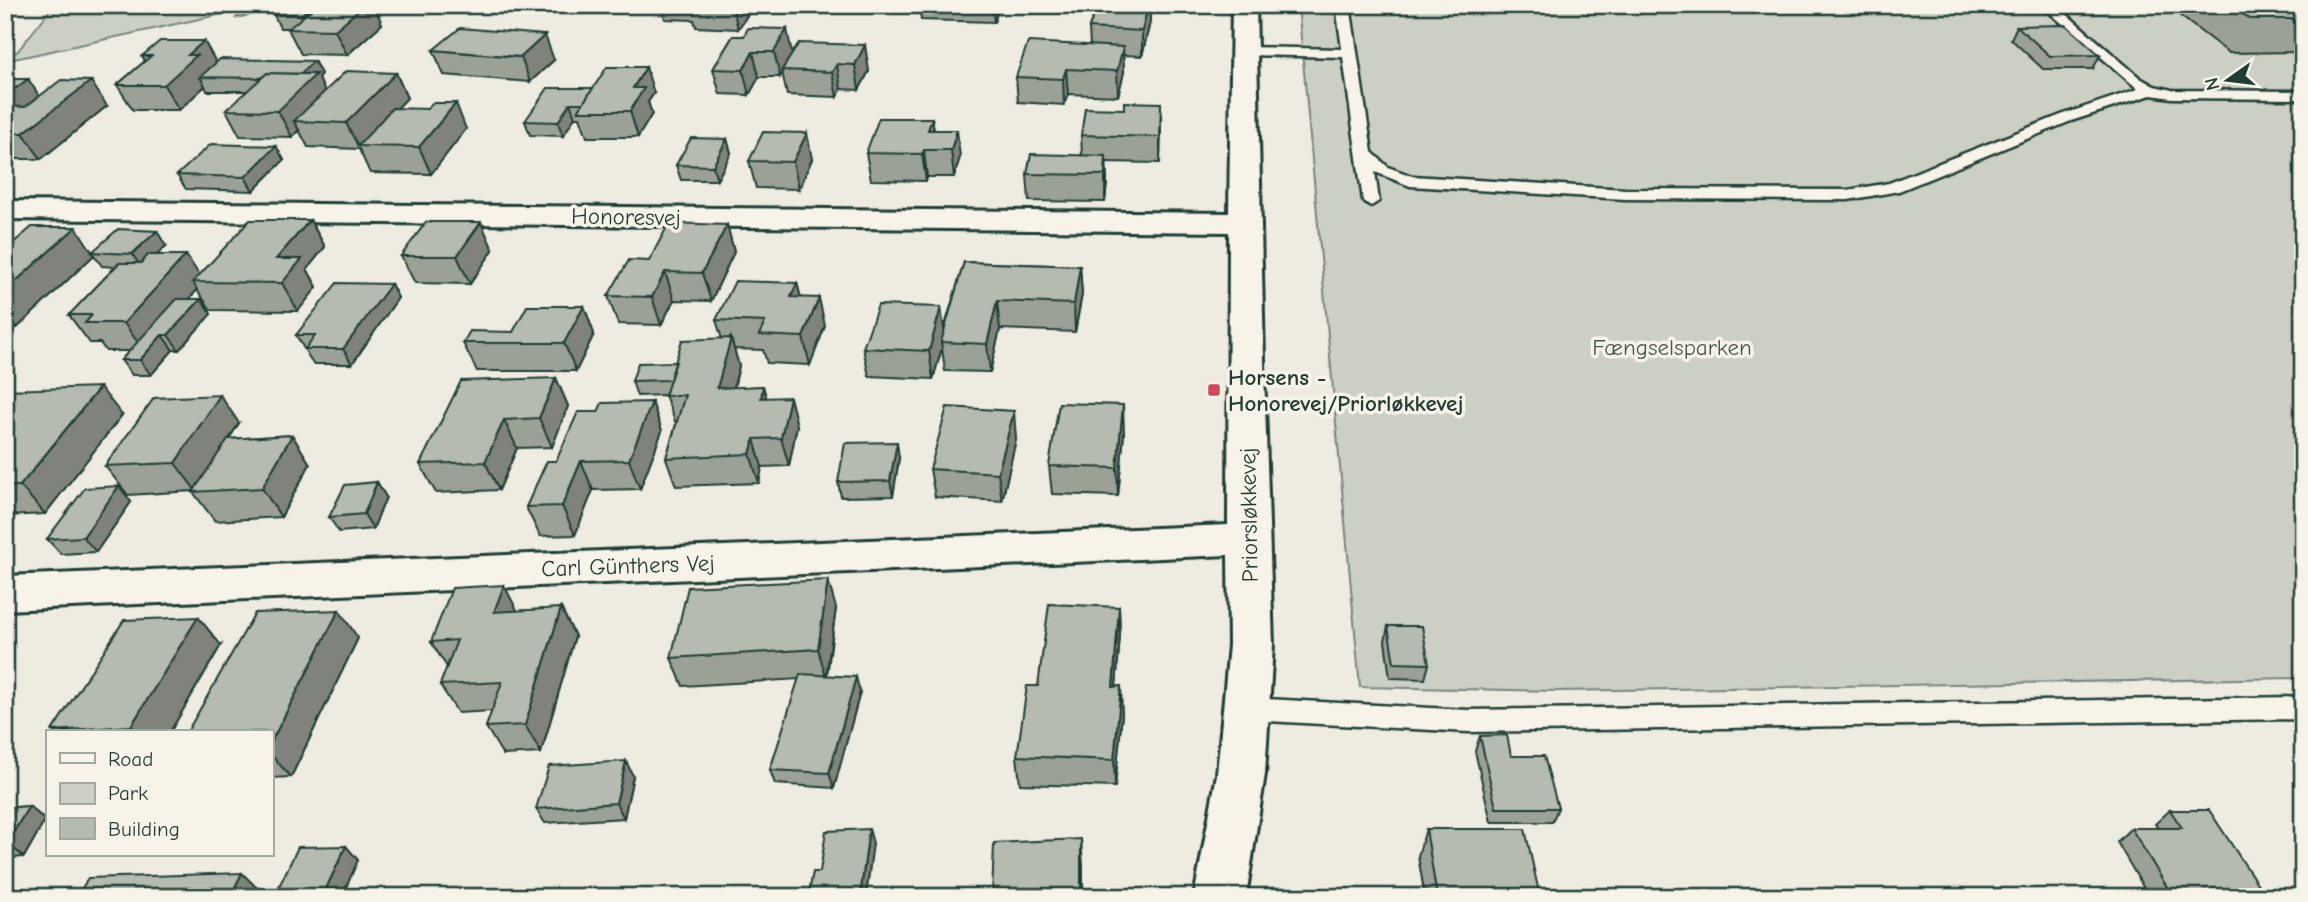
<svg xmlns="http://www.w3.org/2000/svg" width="2308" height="902" viewBox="0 0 2308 902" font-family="'Comic Neue',sans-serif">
<rect width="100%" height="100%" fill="#eeece1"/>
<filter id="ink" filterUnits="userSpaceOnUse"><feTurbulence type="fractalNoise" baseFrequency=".0143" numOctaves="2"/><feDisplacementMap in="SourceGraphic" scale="14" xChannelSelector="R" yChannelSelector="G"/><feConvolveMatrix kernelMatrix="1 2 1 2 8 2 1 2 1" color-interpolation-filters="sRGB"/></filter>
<g filter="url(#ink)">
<path fill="#cccfc4" stroke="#76867c" stroke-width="2" d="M54,5H300L236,18L241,10L5,61V53L17,52Z
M1298,5H2303V678L1559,691L1360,687Z"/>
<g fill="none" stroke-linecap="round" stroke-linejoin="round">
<defs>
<path id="lane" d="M1336,5H1350L1372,152L1388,167L1412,176L1625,189L1848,190L1889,183L2061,115L2138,89L2041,5H2056L2140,78L2154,86L2172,90L2303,91V99L2172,98L2151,95L2071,121L1899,191L1848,200L1625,199L1410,186L1375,172L1379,201L1371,206L1363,201L1343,57L1245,55L1238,51L1245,47L1342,49Z
M2303,697V719L1468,732L1247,720L1238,717L1234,709L1238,701L1247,698L1468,710Z"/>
<path id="street" d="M1232,5H1256L1265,404L1273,645L1265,774L1246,897H1194L1217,774L1229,645L1228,555L5,610V576L1228,525L1229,232L5,219V201L1229,213Z"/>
</defs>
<use href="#lane" stroke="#1f3d34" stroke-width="5"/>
<use href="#street" stroke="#1f3d34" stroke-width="6"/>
<use href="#lane" fill="#f7f3e8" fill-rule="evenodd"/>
<use href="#street" fill="#f7f3e8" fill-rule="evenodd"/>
</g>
<path fill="#9ca197" stroke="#1f3d34" stroke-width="2" d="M285,5H374L382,24L347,55L301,54L288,29L289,28H280L274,15Z
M451,5H510L505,10L452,8Z
M661,5H754L738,29L696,27L694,20L665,19Z
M919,5H1000L994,22L921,20Z
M1097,5H1150V22L1142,56L1123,55L1124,72L1118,96L1068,94L1064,105L1018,102L1016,77L1090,45L1089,28Z
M2166,5H2303V52L2229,53Z
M2017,26L2100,55L2093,69H2043L2011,39Z
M733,36L792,53L799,43L869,71L859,90L841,89L837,97L787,95L782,72L780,77H759L749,95L720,94L713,69Z
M204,41L216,63L314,61L321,74L318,77L325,92L396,73L407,98L397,108L466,129L431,174L370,173L359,149L308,147L299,130L292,137L240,136L226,110L247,91H207L205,86L179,110H133L117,85L145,61L142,56Z
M433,50L554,60L530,82L444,75Z
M5,79H28L39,96L107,106L41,159H16L5,167Z
M593,88L654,93L648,102L652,114L638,137H587L580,117H575L563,136L530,135L525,121Z
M1161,103L1160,163L1106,162L1107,182L1105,202L1029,201L1027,174L1082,155L1081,135L1124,109Z
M932,118L934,130L960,157L954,177H927L926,181L871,180L866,153Z
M727,139L731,153L717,180H681L676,165Z
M276,146L284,160L253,191L186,189L177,175Z
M812,159L799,189L756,188L749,161Z
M310,220L325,247L307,269L317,287L298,311L211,310L197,290L189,299H201L211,314L179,350H173L151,375H132L121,360L129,351H106L100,343H90L69,315L115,267L102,266L94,255L17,328H5V250L92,251L166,246L157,255L199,275Z
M727,225L734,252L711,301L674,300L661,325L618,324L608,296L649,261Z
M493,250L470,284L415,283L401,256Z
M964,262L1080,266L1082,294L1075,332L1000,329L990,372L945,371L942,348L933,379L869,376L863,348L944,329Z
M797,283L801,298L825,326L810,365L767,363L763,350L734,349L739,366L734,388L763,386L766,398L797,425L789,466L762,467L759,483L676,486L666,458L676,424L665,395L637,396L632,381L676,362L722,339L716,320Z
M391,284L398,298L352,364H313L296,335Z
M584,306L594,334L576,371H477L463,343L513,332Z
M556,378L568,406L552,447L517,448L499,490L436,493L420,464Z
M5,390L122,415L45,514L5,516Z
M652,402L662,431L640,489L593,490L575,535L540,536L526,507L556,461L598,412Z
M239,423L229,439L292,435L310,464L281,517L215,521L193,492L194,491L128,495L105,466Z
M1124,433L1118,496L1052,494L1049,466Z
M1016,439L1002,501L935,497L930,469Z
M899,458L893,496L841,497L838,482Z
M377,482L386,497L373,529L339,532L329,517Z
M119,486L131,502L96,552L61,554L47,539Z
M1119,607L1120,635L1116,687L1122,714L1115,787L1020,784L1017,756L1038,686Z
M561,608L575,636L541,753L503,755L486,727L492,711L458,713L440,685L447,667L431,642L517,611Z
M836,608L827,676L860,692L834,788L775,784L770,770L799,679L683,686L671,658Z
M1388,626L1429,664L1425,679L1390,678L1385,641Z
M358,638L291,777L271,778V732Z
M221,645L170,732H53L52,731Z
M1480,736L1511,756L1558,808L1552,822H1491L1475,751Z
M633,776L624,818L545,823L536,809Z
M29,806L45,820L24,857L5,858V808Z
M2170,810L2264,894L2261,897H2149L2117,842L2131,828H2158L2155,824Z
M1426,829L1540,897H1425L1418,856Z"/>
<path fill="#7f837b" stroke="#1f3d34" stroke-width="2" d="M313,5H328L307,28L301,15Z
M364,5H374L382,24L347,55L335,30Z
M732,5H754L738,29Z
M992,5H1000L994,22Z
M1148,5H1150V22L1142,56V31Z
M787,29L792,54L782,70V72L780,77L774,52Z
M545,35L554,60L530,82L521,57Z
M204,41L218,66L200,77L205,86L179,110L164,85L188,55Z
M865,45L869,71L859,90L855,65Z
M1123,47L1124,72L1118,96L1117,71Z
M753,52L759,77L749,95L743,70Z
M314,61L321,74L318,77L329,100L294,121L299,130L292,137L278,111L288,85Z
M837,64L841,89L837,97L832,72Z
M646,67L654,93L648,102L652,114L638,137L630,111L633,88Z
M1066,69L1068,94L1064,105L1063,79Z
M396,73L407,98L361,146H358L346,123Z
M28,79L45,105L5,126V96Z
M91,81L107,106L41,159L23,133Z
M456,103L466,129L431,174L419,147Z
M570,103L575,117L563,136L558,122Z
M1161,103V129L1160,163V137Z
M932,118L936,145L928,130Z
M957,130L960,157L954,177L951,150Z
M807,133L812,159L799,189L793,162Z
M727,139L731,153L717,180L713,166Z
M5,143L16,159L5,167Z
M276,146L284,160L253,191L245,177Z
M924,150L927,177L926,181L922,154Z
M1106,156L1107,182L1105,202V175Z
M310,220L325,247L307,269L317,287L298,311L282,283L276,259Z
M481,222L493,250L470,284L457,256Z
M727,225L734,252L711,301L702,273Z
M76,227L94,255L17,328L5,313V291Z
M157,231L166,246L142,268L132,254Z
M186,255L204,282H193L197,290L144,351L124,323Z
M1080,266L1082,294L1075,332L1074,304Z
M665,272L674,300L661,325L652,297Z
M797,283L804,311L791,297Z
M391,284L398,298L352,364L343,349Z
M819,298L825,326L810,365L803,337Z
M201,299L211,314L179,350L168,335Z
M997,301L1000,329L990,372L987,344Z
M584,306L594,334L576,371L564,343Z
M941,307L945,335L941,342L942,348L933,379L929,351Z
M162,335L173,350L151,375L140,360Z
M731,338L739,366L726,417L717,388Z
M556,378L568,406L552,447L539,418Z
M763,386L771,415L761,398Z
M100,387L122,415L45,514L20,486Z
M220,395L239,423L196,491L175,463Z
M790,397L797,425L789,466L781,438Z
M652,402L662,431L640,489L629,460Z
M1123,405L1124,433L1118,496L1117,468Z
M1014,411L1016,439L1002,501L998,473Z
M504,420L517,448L499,490L485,462Z
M292,435L310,464L281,517L262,488Z
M754,439L762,467L759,483L750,454Z
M897,442L899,458L893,496L890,481Z
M581,461L593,490L575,535L562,506Z
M377,482L386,497L373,529L364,514Z
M119,486L131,502L96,552L83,537Z
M828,580L836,608L826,677L818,649Z
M504,585L519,614L494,612Z
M1119,607L1120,635L1114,714L1113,687Z
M561,608L575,636L541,753L525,725Z
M339,610L358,638L291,777L271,755V742Z
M198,617L221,645L170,732H137L131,726Z
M856,677L860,692L834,788L829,773Z
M1121,686L1122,714L1115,787L1114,760Z
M626,761L633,776L624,818L616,803Z
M29,806L45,820L24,857L7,843Z
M869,829L873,843L866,897H860Z
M1081,839L1083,865V897H1081Z
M346,846L358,860L342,897H322Z
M242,873L266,897H230Z"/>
<path fill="#b5bbb0" stroke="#1f3d34" stroke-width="2" d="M285,5H313L301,15H274Z
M317,5H364L335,30L288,29Z
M1097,5H1148L1142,31L1089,28Z
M2230,5H2303V19H2250Z
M2066,25L2100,55L2050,56L2017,26Z
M460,28L545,35L521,57L433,50Z
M748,28L787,29L774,52H753L743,70L713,69L733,36H744Z
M160,41H204L188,55H197L164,85H117L151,56H142Z
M1028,42L1123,47L1117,71L1066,69L1063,79L1016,77Z
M799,43L865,45L855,65L837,64L832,72L782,70Z
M220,59L314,61L300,74L267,73L261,78L200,77Z
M607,67H646L633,88H644L630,111H578Z
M346,71L396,73L346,123L294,121Z
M267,73L316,74L278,111L226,110Z
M5,79H28L5,96Z
M61,80L91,81L23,133H5V106L25,107Z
M548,88H593L583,103H570L558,122L525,121Z
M1124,102L1161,103L1160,137L1081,135L1085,108L1124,109Z
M432,103H456L419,147L358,146L392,108L428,109Z
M879,118H932L928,130H957L951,150H924L922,154L866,153Z
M763,132L807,133L793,162L749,161Z
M691,138L727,139L713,166L676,165Z
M211,144L276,146L245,177L177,175Z
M1031,154L1106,156L1105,175L1027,174Z
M250,220H310L276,259H302L282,283L193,282Z
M426,222H481L457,256H401Z
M669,223L727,225L702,273L665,272L652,297L608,296L629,260L649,261Z
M32,227H76L5,291V250Z
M118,229L157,231L132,254L92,252Z
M148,255H186L124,323H85L92,315H69L119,263H141Z
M964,262L1080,266L1074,304L997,301L987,344L941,342Z
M735,281L797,283L791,297L819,298L803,337L759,335L765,322L716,320Z
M337,283L391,284L343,349H305L315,335H296Z
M177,299H201L168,335H162L140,360H121Z
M878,305L941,307L929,351L863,348Z
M527,306H584L564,343H463L470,331L513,332Z
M731,338L717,388L763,386L761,398L790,397L781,438L754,439L750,454L666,458L685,395L665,396L682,340Z
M676,362L670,380L632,381L638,363Z
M556,378L539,418L504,420L485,462L420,464L461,381Z
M100,387L20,486H5V390Z
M220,395L175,463L105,466L154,398Z
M652,402L629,460L581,461L562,506L526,507L547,461H556L578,412H598L602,403Z
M1059,403L1123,405L1117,468L1049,466Z
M947,407L1014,411L998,473L930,469Z
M292,435L262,488L193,492L228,439Z
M897,442L890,481L838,482L845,443Z
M377,482L364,514L329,517L345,485Z
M119,486L83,537L47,539L85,488Z
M828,580L818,649L671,658L688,587Z
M504,585L494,612L561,608L525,725L486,727L502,682L440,685L457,640L431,642L452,588Z
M1049,604L1119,607L1113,687L1121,686L1114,760L1017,756L1027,686H1038Z
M339,610L271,742V732H187L255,613Z
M198,617L131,726L52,731L124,620Z
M1388,626H1422L1429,664L1394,663Z
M800,674L856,677L829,773L770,770Z
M1507,735L1511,756H1544L1558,808H1496L1480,736Z
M626,761L616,803L536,809L549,766Z
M29,806L7,843H5V808Z
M2170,810H2209L2264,894L2172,895L2131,828H2182Z
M869,829L860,897H808L813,872H820L826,831Z
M1426,829H1525L1540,897H1437Z
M1081,839V897H992L994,843Z
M346,846L322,897H274L298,847Z
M242,873L230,897H77L88,878Z"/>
</g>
<rect fill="#d1495b" stroke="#f7f3e8" stroke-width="2.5" x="1207" y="383" width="14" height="14" rx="3.5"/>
<g text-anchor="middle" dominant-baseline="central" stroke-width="7" stroke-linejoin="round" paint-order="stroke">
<g font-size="23" fill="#1f3d34" stroke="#f7f3e8">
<text transform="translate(626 217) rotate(1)">Honoresvej</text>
<text transform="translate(1249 515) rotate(-91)">Priorsløkkevej</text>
<text transform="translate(628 566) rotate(-2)">Carl Günthers Vej</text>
</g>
<g font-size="23" fill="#425a51" stroke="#f7f3e8">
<text x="1672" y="347">Fængselsparken</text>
</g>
<g font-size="23" font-weight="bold" fill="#1f3d34" stroke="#f7f3e8" text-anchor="start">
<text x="1228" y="377">Horsens -<tspan x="1228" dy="26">Honorevej/Priorløkkevej</tspan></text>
</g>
</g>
<rect width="2308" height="902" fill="none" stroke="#f7f3e8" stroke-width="28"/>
<rect x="14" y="14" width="2280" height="874" fill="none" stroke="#1f3d34" stroke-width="2.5" filter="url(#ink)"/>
<rect x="46" y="730" width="228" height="126" fill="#f7f3e8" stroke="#a1aaa0" stroke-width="2"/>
<rect x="60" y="753" width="35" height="10" fill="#f7f3e8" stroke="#a1aaa0" stroke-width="2"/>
<text x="108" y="766" font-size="21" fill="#1f3d34">Road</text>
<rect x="60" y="783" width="35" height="21" fill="#cccfc4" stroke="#a1aaa0" stroke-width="2"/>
<text x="108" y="800" font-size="21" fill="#1f3d34">Park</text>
<rect x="60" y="818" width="35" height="21" fill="#b5bbb0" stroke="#a1aaa0" stroke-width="2"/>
<text x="108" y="836" font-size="21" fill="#1f3d34">Building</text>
<g transform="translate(2228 80) rotate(256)" stroke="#f7f3e8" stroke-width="5" paint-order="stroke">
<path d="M0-5L12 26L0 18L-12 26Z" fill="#1f3d34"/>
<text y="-10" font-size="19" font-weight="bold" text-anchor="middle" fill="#1f3d34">N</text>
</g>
</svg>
